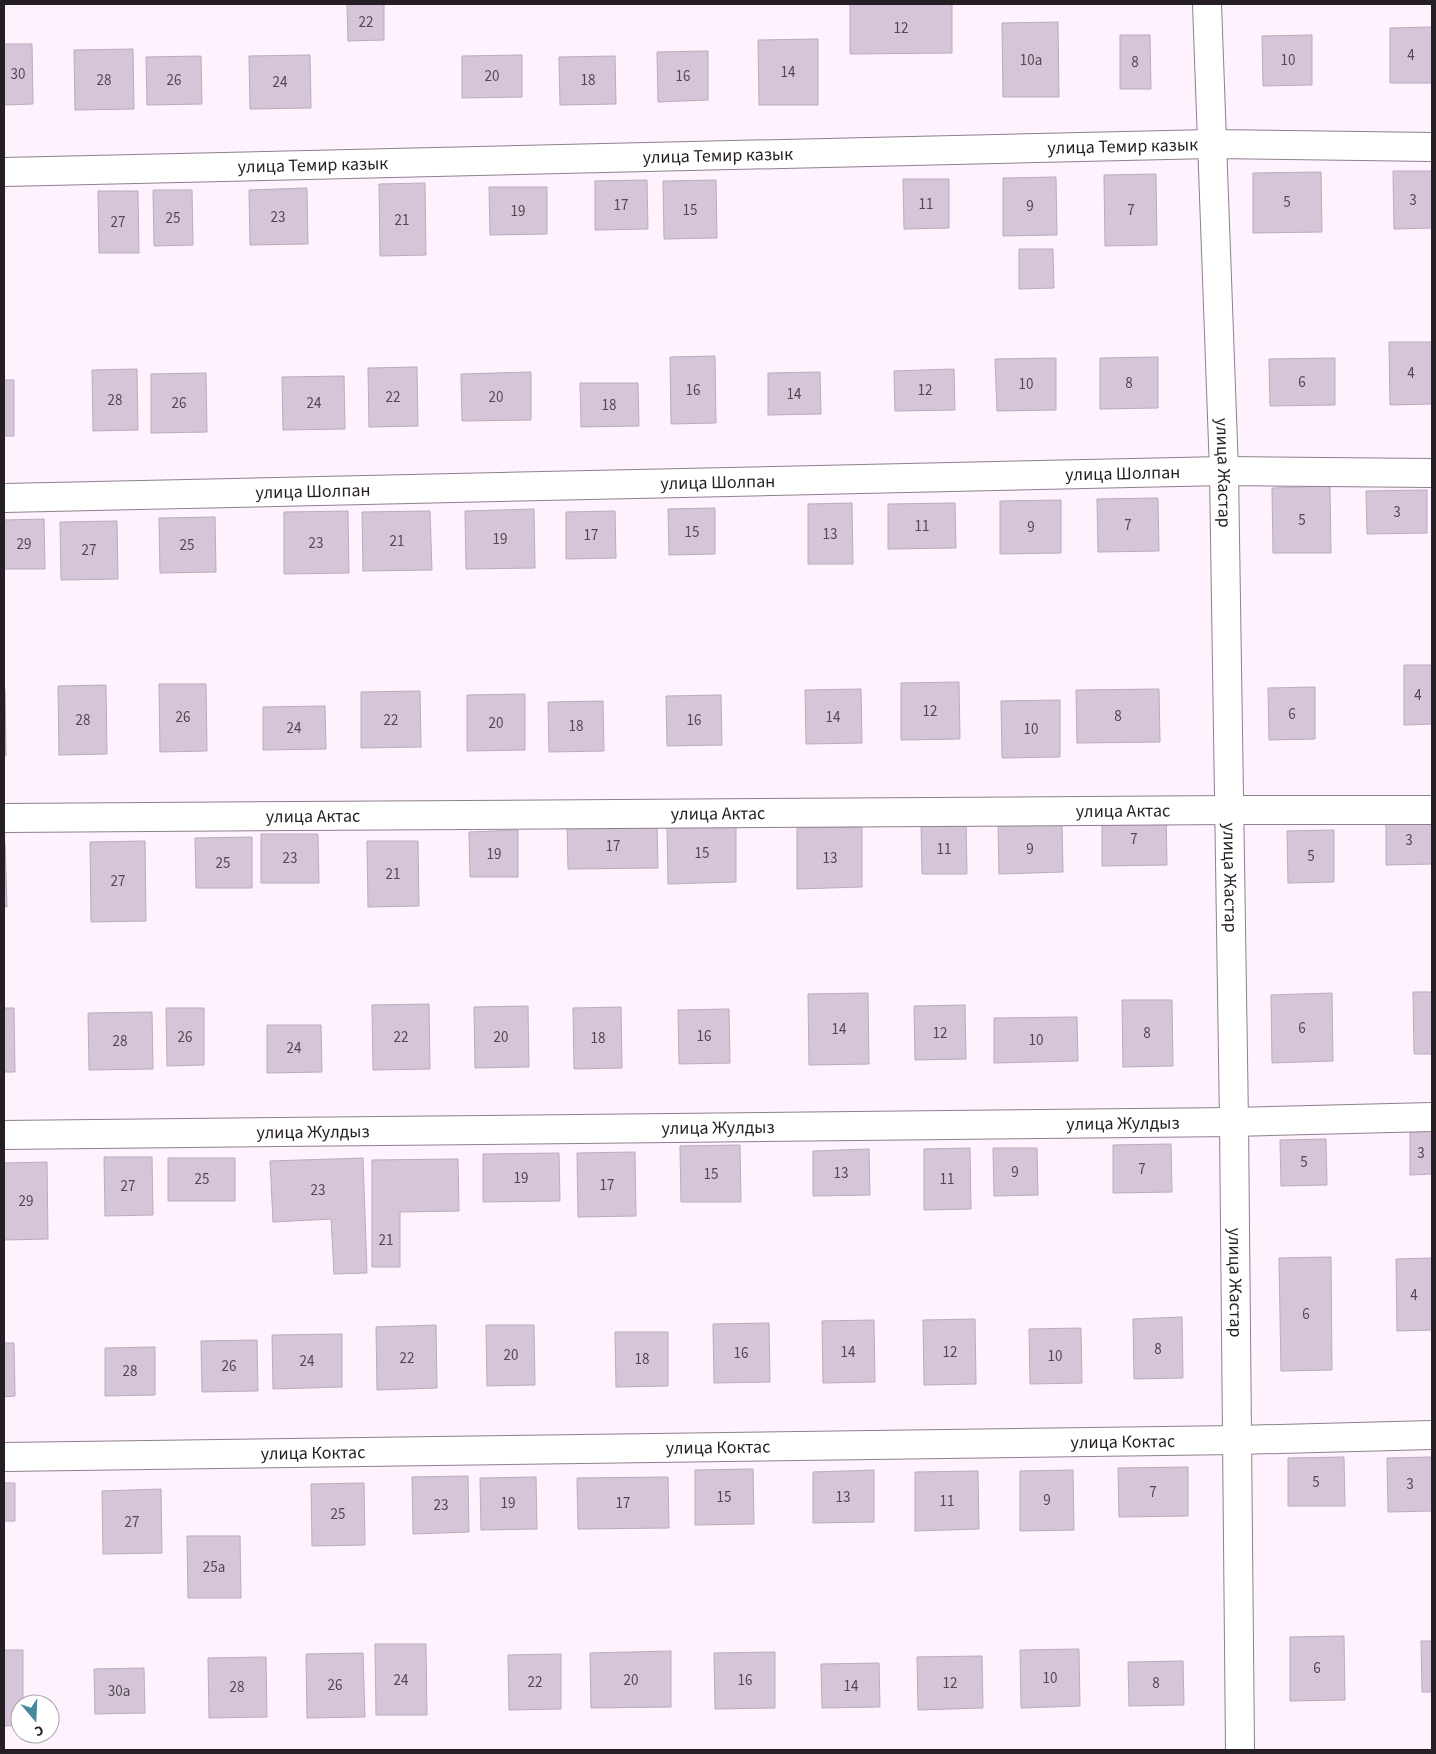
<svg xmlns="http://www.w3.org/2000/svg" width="1436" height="1754" viewBox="0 0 1436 1754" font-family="'Source Sans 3',sans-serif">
<rect width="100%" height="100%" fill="#fdf2fd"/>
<path fill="#d6c5d8" stroke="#bbabbe" d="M347,4H384V40L348,41Z
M850,4H952V53L850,54Z
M1058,22L1059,97H1003L1002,23Z
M1432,27V83H1390V28Z
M1120,35H1150L1151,89H1120Z
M1312,35V85L1263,86L1262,36Z
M818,39V105H759L758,40Z
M4,44H32L33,104L4,105Z
M133,49L134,109L75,110L74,50Z
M708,51V100L658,102L657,52Z
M310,55L311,108L250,109L249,56Z
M522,55V97L462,98V56Z
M201,56L202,104L147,105L146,57Z
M615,56L616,104L560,105L559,57Z
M1393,171H1432V228L1394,229Z
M1321,172L1322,232L1253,233V173Z
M1156,174L1157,245L1105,246L1104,175Z
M1056,177L1057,235L1003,236V178Z
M903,179H949V228L904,229Z
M647,180L648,229L595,230V181Z
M716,180L717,238L664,239L663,181Z
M425,183L426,255L380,256L379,184Z
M489,187H547V234L490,235Z
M307,188L308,244L250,245L249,190Z
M153,190H192L193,245L154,246Z
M98,191H138L139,253H99Z
M1019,249H1053L1054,288L1019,289Z
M1389,342H1432V404L1390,405Z
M715,356L716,423L671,424L670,357Z
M1158,357V408L1100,409V358Z
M1056,358V410L997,411L995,359Z
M1335,358V405L1270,406L1269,359Z
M417,367L418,426L369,427L368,368Z
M137,369L138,430L93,431L92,370Z
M954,369L955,410L895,411L894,371Z
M531,372V420L462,421L461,374Z
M820,372L821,414L768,415V373Z
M206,373L207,432L151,433V374Z
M344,376L345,429L283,430L282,377Z
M4,380H14V436H4Z
M580,383H638L639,426L581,427Z
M1330,486L1331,553H1273L1272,488Z
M1427,490V533L1367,534L1366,491Z
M1158,498L1159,551L1098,552L1097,499Z
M1061,500V553L1000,554V501Z
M852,503L853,564H808V504Z
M955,503L956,548L888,549V504Z
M715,508V554L669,555L668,509Z
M534,509L535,568L466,569L465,511Z
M348,511L349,573L284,574V512Z
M430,511L432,570L363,571L362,512Z
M615,511L616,558L566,559V512Z
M215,517L216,572L160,573L159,518Z
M44,519L45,569H4V520Z
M117,521L118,579L61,580L60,522Z
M1404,665H1432V724L1404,725Z
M959,682L960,739L901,740V683Z
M159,684H206L207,751L160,752Z
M106,685L107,754L59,755L58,686Z
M1315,687V739L1269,740L1268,688Z
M4,689H5L6,756H4Z
M861,689L862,743L806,744L805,690Z
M1159,689L1160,742L1077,743L1076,690Z
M420,691L421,747L361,748V692Z
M525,694V750L467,751V695Z
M721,695L722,745L667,746L666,696Z
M1060,700V757L1002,758L1001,701Z
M603,701L604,751L549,752L548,702Z
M325,706L326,749L263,750V707Z
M1166,812L1167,865L1102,866V813Z
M1432,816V864L1386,865V817Z
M736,822V882L668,884L667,823Z
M966,822L967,874H922L921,823Z
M657,823L658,868L568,869L567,825Z
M1062,824L1063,872L999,874L998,825Z
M862,827V887L797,889V828Z
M518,830V877H470L469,832Z
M1334,830V882L1288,883L1287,831Z
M261,834H318L319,883H261Z
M252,837V888H196L195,838Z
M145,841L146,921L91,922L90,842Z
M367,841H418L419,906L368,907Z
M4,842H5L7,907H4Z
M1413,992H1432V1054H1414Z
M868,993L869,1064L809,1065L808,994Z
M1332,993L1333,1061L1272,1063L1271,995Z
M1122,1000H1172L1173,1066L1123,1067Z
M429,1004L430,1069L373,1070L372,1005Z
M965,1005L966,1059L915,1060L914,1006Z
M528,1006L529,1067L475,1068L474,1007Z
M621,1007L622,1068L574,1069L573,1008Z
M4,1008H14L15,1072H4Z
M166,1008H204V1065L167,1066Z
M729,1009L730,1063L679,1064L678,1010Z
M152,1012L153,1069L89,1070L88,1013Z
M1077,1017L1078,1061L994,1063V1018Z
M267,1025H321L322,1072L267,1073Z
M1432,1131V1174L1410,1175V1132Z
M1326,1139L1327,1185L1281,1186L1280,1140Z
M1171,1144L1172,1192L1113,1193V1145Z
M740,1145L741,1202H681L680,1146Z
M970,1148L971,1209L924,1210V1149Z
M993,1148H1037L1038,1195L994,1196Z
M869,1149L870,1195L813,1196V1151Z
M635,1152L636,1216L578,1217L577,1153Z
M559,1153L560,1201L483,1202V1154Z
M104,1157H152L153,1215L105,1216Z
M168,1158H235V1201H168Z
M363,1158L367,1273L334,1274L331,1219L273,1222L270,1161Z
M458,1159L459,1211L400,1212V1267H372V1160Z
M47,1162L48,1239L4,1240V1163Z
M1331,1257L1332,1370L1281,1371L1279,1258Z
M1432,1258V1330L1397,1331L1396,1259Z
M1182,1317L1183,1378L1134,1379L1133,1319Z
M975,1319L976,1384L924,1385L923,1320Z
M874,1320L875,1382L823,1383L822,1321Z
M769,1323L770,1382L714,1383L713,1324Z
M436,1325L437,1388L377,1390L376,1327Z
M486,1325H534L535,1385L487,1386Z
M1081,1328L1082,1383L1030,1384L1029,1329Z
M615,1332H668V1386L616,1387Z
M342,1334V1387L273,1389L272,1335Z
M257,1340L258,1391L202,1392L201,1341Z
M4,1343H14L15,1396L4,1397Z
M155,1347V1395L105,1396V1348Z
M1344,1457L1345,1506H1288V1458Z
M1432,1457V1511L1388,1512L1387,1458Z
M1188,1467V1516L1119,1517L1118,1468Z
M753,1469L754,1524L695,1525V1470Z
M874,1470V1522L813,1523V1472Z
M1073,1470L1074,1530L1020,1531V1471Z
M978,1471L979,1529L915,1531V1472Z
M468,1476L469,1532L413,1534L412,1477Z
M536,1477L537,1529L481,1530L480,1478Z
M668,1477L669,1528L578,1529L577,1478Z
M4,1483H15V1521H4Z
M364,1483L365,1545L312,1546L311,1484Z
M161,1489L162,1553L103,1554L102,1491Z
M187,1536H240L241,1598H188Z
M1344,1636L1345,1700L1290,1701V1637Z
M1421,1641H1432V1692H1422Z
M375,1644H426L427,1715H376Z
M1079,1649L1080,1706L1021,1708L1020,1650Z
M4,1650H23V1704H20V1725L4,1726Z
M671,1651V1707L591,1708L590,1653Z
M775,1652V1708L715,1709L714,1653Z
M363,1653L365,1717L307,1718L306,1654Z
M561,1654V1709L509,1710L508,1655Z
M982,1656L983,1708L918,1710L917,1657Z
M266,1657L267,1717L209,1718L208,1658Z
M1183,1661L1184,1705L1129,1706L1128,1662Z
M879,1663L880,1707L822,1708L821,1664Z
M144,1668L145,1713L95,1714L94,1669Z"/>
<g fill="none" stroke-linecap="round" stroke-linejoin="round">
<defs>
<g id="minor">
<path id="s1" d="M1207,4L1224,471L1234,1122L1240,1750"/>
<path id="s2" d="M4,172L1211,144L1432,147"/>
<path id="s3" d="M4,498L1224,471L1432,473"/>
<path id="s4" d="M4,818L1230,810H1432"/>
<path id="s5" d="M4,1135L1234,1122L1432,1117"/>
<path id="s6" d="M4,1457L1237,1440L1432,1435"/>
</g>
</defs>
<use href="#minor" stroke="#8f7f90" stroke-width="30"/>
<use href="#minor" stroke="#fff" stroke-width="28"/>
</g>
<g text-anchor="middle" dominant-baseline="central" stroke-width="5" stroke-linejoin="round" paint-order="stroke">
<g font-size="15" fill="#514852">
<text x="366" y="22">22</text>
<text x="901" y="28">12</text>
<text x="1411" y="55">4</text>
<text x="1031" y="60">10а</text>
<text x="1288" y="60">10</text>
<text x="1135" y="62">8</text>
<text x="788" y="72">14</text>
<text x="18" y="74">30</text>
<text x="492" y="76">20</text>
<text x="683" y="76">16</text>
<text x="104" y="80">28</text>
<text x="174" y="80">26</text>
<text x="588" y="80">18</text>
<text x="280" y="82">24</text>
<text x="1413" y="200">3</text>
<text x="1287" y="202">5</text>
<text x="926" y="204">11</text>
<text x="621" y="205">17</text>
<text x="1030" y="206">9</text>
<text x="690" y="210">15</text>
<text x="1131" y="210">7</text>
<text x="518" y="211">19</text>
<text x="278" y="217">23</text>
<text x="173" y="218">25</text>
<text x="402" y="220">21</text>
<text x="118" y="222">27</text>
<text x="1411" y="373">4</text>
<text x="1302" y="382">6</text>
<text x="1129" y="383">8</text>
<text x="1026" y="384">10</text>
<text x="693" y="390">16</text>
<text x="925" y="390">12</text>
<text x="794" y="394">14</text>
<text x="393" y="397">22</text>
<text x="496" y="397">20</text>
<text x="115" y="400">28</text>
<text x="179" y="403">26</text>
<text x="314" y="403">24</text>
<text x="609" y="405">18</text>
<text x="1397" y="512">3</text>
<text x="1302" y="520">5</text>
<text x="1128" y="525">7</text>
<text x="922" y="526">11</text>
<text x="1031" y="527">9</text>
<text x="692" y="532">15</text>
<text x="830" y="534">13</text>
<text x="591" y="535">17</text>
<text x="500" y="539">19</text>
<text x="397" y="541">21</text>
<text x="316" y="543">23</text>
<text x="24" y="544">29</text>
<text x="187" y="545">25</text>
<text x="89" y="550">27</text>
<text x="1418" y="695">4</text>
<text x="930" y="711">12</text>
<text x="1292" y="714">6</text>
<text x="1118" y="716">8</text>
<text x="183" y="717">26</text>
<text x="833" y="717">14</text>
<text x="83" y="720">28</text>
<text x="391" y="720">22</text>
<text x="694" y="720">16</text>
<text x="496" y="723">20</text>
<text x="576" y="726">18</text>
<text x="294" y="728">24</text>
<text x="1031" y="729">10</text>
<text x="1134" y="839">7</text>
<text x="1409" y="840">3</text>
<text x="613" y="846">17</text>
<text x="944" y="849">11</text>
<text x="1030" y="849">9</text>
<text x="702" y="853">15</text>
<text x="494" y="854">19</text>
<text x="1311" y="856">5</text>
<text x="290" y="858">23</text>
<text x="830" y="858">13</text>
<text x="223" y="863">25</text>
<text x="393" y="874">21</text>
<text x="118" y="881">27</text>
<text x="1302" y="1028">6</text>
<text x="839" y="1029">14</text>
<text x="940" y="1033">12</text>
<text x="1147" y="1033">8</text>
<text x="704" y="1036">16</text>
<text x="185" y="1037">26</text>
<text x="401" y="1037">22</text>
<text x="501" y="1037">20</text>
<text x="598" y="1038">18</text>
<text x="1036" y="1040">10</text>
<text x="120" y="1041">28</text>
<text x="294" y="1048">24</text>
<text x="1421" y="1153">3</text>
<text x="1304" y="1162">5</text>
<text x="1142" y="1169">7</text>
<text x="1015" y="1172">9</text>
<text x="841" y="1173">13</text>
<text x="711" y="1174">15</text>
<text x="521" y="1178">19</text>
<text x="202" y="1179">25</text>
<text x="947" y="1179">11</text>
<text x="607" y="1185">17</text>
<text x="128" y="1186">27</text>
<text x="318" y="1190">23</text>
<text x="26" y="1201">29</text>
<text x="386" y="1240">21</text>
<text x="1414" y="1295">4</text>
<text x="1306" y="1314">6</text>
<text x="1158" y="1349">8</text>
<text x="848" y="1352">14</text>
<text x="950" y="1352">12</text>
<text x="741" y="1353">16</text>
<text x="511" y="1355">20</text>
<text x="1055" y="1356">10</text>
<text x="407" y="1358">22</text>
<text x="642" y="1359">18</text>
<text x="307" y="1361">24</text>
<text x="229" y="1366">26</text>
<text x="130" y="1371">28</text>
<text x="1316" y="1482">5</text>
<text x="1410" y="1484">3</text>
<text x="1153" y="1492">7</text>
<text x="724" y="1497">15</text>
<text x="843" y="1497">13</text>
<text x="1047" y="1500">9</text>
<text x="947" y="1501">11</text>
<text x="508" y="1503">19</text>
<text x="623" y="1503">17</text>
<text x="441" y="1505">23</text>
<text x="338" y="1514">25</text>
<text x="132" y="1522">27</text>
<text x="214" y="1567">25а</text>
<text x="1317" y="1668">6</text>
<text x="1050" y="1678">10</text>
<text x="401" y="1680">24</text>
<text x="631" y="1680">20</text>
<text x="745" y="1680">16</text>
<text x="535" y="1682">22</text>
<text x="950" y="1683">12</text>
<text x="1156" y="1683">8</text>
<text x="335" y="1685">26</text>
<text x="851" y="1686">14</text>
<text x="237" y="1687">28</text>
<text x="119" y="1691">30а</text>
</g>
<g font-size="18" fill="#251f25" stroke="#fff">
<text stroke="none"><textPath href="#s2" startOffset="1119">улица Темир казык</textPath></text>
<text stroke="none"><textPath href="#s2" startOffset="714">улица Темир казык</textPath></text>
<text stroke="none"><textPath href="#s2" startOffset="309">улица Темир казык</textPath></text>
<text stroke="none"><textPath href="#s1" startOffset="469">улица Жастар</textPath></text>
<text stroke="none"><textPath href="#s3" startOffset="1119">улица Шолпан</textPath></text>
<text stroke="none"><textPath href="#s3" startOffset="714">улица Шолпан</textPath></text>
<text stroke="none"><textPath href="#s3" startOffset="309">улица Шолпан</textPath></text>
<text stroke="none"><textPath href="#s4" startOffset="1119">улица Актас</textPath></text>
<text stroke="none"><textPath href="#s4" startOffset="714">улица Актас</textPath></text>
<text stroke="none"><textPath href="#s4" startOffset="309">улица Актас</textPath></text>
<text stroke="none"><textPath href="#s1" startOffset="874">улица Жастар</textPath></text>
<text stroke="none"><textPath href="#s5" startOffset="1119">улица Жулдыз</textPath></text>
<text stroke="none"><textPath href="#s5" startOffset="714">улица Жулдыз</textPath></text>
<text stroke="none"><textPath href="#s5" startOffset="309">улица Жулдыз</textPath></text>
<text stroke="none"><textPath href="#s1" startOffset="1279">улица Жастар</textPath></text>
<text stroke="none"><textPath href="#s6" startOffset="1119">улица Коктас</textPath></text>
<text stroke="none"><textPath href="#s6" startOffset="714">улица Коктас</textPath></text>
<text stroke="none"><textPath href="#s6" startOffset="309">улица Коктас</textPath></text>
</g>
</g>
<rect width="1436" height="1754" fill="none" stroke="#251f25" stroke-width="10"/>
<g transform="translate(35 1719) rotate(161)"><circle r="24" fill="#ffffff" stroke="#a8a5a8"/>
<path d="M0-4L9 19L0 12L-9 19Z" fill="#478b9a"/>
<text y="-8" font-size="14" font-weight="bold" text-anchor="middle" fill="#251f25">С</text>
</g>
</svg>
